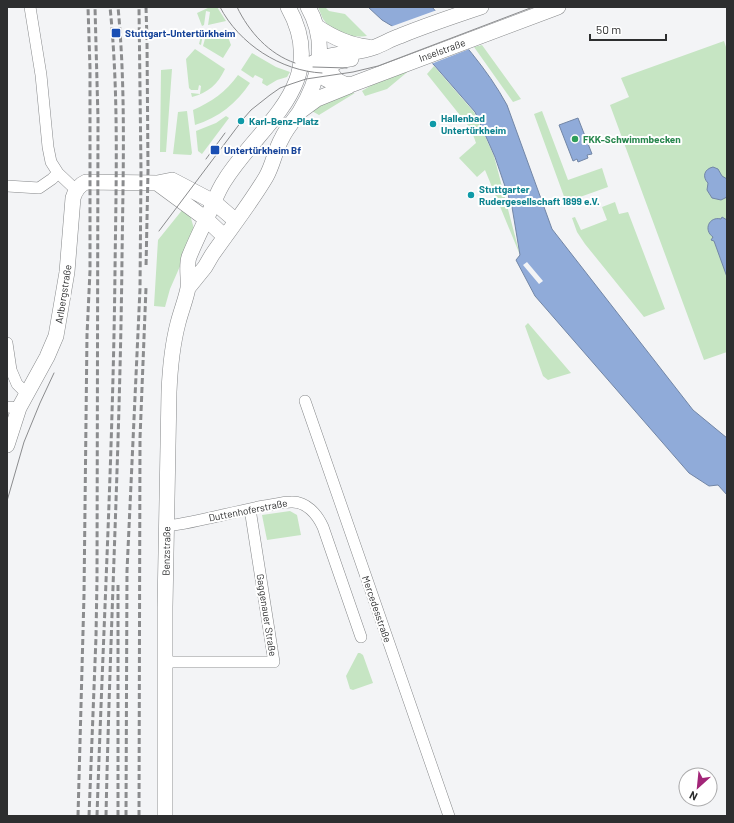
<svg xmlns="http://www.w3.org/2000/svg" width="734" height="823" viewBox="0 0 734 823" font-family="Barlow,sans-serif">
<rect width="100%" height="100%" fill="#f3f4f6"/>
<path fill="#c6e5c3" d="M210,7H217L226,21L208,25L210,12L206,11L204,25L202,26L197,13Z
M318,7H325L329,11L345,14L367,36C349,38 334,35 323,19C321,15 320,11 318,7Z
M222,30L228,37L231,45L223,58L203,46L206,35L203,34L201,45L199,44L202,32Z
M724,41L727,50V352L704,360L610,105L629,97L621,78Z
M482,45L521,99L513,102L474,47Z
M195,49L225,69C218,84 208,93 192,97L191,93L200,94L201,86L199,85L198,90H191L189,88L186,59Z
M252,53L276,67L290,72L287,77L277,80L267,86L262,83L263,79L255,75L253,78L241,70Z
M434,66L474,112L494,156L520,255L485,170L477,177L459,158L476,143L471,129L427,74Z
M172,69L166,152H160L161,70Z
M411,69L387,89L365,96L362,91L375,83Z
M238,75L250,83C237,103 218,118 195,125L193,110C211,102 226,92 238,75Z
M355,93L319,115L310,110L341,94Z
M187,111L192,153L191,155L173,154L178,112Z
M542,111L568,180L602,168L608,187L566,202L534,114Z
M226,116L229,118L202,154L198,151L196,131L216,123Z
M615,202L619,214L628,212L665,309L644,317L585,244L577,232L572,218L575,217L581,230L607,220L602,207Z
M183,209L190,215L195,232L170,289L165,307L154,306L158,240Z
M528,323L571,373L551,379L548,380L543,376L525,326Z
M290,511L297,515L301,535L267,540L262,515Z
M358,653H360L363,655L373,683L353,690L350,689L346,676Z"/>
<path fill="#90abd9" stroke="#7286a6" d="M368,7H432C459,38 487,68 507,105L552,229L693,410L727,438V495L718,485L709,486L689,473L535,296L516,260L520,255L512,207L495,157L475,112L434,65L392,26L382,20Z
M578,118L592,154L587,155L588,158L578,162L577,159L573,161L559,125Z
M713,167L718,169L722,176L727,179V197L721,200L712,198L707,190L708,183C702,177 704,169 713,167Z
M722,217L727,220V277L714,241L711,240L713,237C703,230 709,216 721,219Z"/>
<path fill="#f3f4f6" d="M437,10L472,48L431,64L390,27Z
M527,262L543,281L539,284L523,265Z"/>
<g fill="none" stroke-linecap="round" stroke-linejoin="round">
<defs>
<path id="street" d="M30,7L41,75L48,147L51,162L58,173L76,190
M7,186L39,188L52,179L58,173
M7,343L11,370L17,384L26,393
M305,401L449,816
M7,407L19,408
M167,526C200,522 231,512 264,506C272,505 282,502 291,502C306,501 317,514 323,527L361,637
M166,662H274L250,509"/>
<path id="secondary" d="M316,26C332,37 348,45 368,47
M313,63C331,51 354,55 375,47C383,44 391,39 400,36C427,25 454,16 481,7
M313,66C322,80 336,86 353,84L558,7
M345,84C337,82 324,70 335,63C339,60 346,60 351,59
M302,110L317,99L349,86
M157,183L206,219L225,237
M188,288L205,267L212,255C230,229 250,204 266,177C273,165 275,150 282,138C286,129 293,121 299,113C320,80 328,42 308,7
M7,445L19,408L47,357L56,336L67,272L73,198C75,191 79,185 86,182L157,183L172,180L214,202L236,221
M165,816V607L169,392C170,368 172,346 178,323C181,311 186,299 188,288C189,278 186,266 189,257C195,242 202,228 209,213C214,202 218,190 225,180C261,123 331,84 288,7"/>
</defs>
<use href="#street" stroke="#86888a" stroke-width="12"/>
<use href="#secondary" stroke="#86888a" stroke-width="16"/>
<use href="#street" stroke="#fff" stroke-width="11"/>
<use href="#secondary" stroke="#fff" stroke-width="15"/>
<path stroke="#8b8c8e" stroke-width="1" d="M220,7C239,44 281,71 322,73
M237,7C249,32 269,54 295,63
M313,67L347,68
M206,159L225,133
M159,231L244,118L251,110L270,95L280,88L291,84L306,79L353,72L378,66L533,7
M7,501L24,442L40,403L54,373"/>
<path stroke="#8b8c8e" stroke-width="3" stroke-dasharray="6 3" stroke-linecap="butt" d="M146,7L147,41L148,171L146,268
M78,816L84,595L87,335L90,271V68L88,7
M89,816L96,637L97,579L98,119L95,7
M97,816C103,634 113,453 115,271C116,183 119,95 110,7
M106,816C110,630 120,445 122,259C123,175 126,91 118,7
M118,816V582
M126,816L127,571L140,289L141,171L139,7
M139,816L140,438L146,288"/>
</g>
<g fill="#1a4fb4" stroke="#fff" stroke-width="1.5">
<rect x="111" y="28" width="10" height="10" rx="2"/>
<rect x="210" y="145" width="10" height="10" rx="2"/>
</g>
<g fill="#0f9aa8" stroke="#fff" stroke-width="1.5">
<circle cx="241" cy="121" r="4"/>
<circle cx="433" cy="124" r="4"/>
<circle cx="471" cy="195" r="4"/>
</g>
<circle fill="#2e9e5b" stroke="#fff" stroke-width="1.5" cx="575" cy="139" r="4"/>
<g text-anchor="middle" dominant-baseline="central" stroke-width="4" stroke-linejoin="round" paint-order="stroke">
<g font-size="10" font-weight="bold" fill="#164399" stroke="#fff" text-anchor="start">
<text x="125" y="33">Stuttgart-Untertürkheim</text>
<text x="224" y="150">Untertürkheim Bf</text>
</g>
<g font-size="10" fill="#2d2e2f" stroke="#fff">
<text transform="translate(442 50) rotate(-20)">Inselstraße</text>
<text transform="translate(63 294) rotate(-81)">Arlbergstraße</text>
<text transform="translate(248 510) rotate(-11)">Duttenhoferstraße</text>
<text transform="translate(166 551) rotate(-89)">Benzstraße</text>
<text transform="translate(377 609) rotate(71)">Mercedesstraße</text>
<text transform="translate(267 615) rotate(81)">Gaggenauer Straße</text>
</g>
<g font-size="10" font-weight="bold" fill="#0d838f" stroke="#fff" text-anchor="start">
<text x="441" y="118">Hallenbad<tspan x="441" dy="12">Untertürkheim</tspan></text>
<text x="249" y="121">Karl-Benz-Platz</text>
<text x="479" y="189">Stuttgarter<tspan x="479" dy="12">Rudergesellschaft 1899 e.V.</tspan></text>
</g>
<g font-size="10" font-weight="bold" fill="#27864d" stroke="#fff" text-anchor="start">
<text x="583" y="139">FKK-Schwimmbecken</text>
</g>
</g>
<rect width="734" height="823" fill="none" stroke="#2d2e2f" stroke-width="16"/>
<g transform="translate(698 787) rotate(207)"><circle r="19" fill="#ffffff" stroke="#ababac"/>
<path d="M0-3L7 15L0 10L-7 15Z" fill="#a22578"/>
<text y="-6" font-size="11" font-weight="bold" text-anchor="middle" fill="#2d2e2f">N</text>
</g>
<path d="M590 34v6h76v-6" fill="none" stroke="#2d2e2f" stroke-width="2"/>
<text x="596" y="34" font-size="12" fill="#2d2e2f" stroke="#ffffff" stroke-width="3" paint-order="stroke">50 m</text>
</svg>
